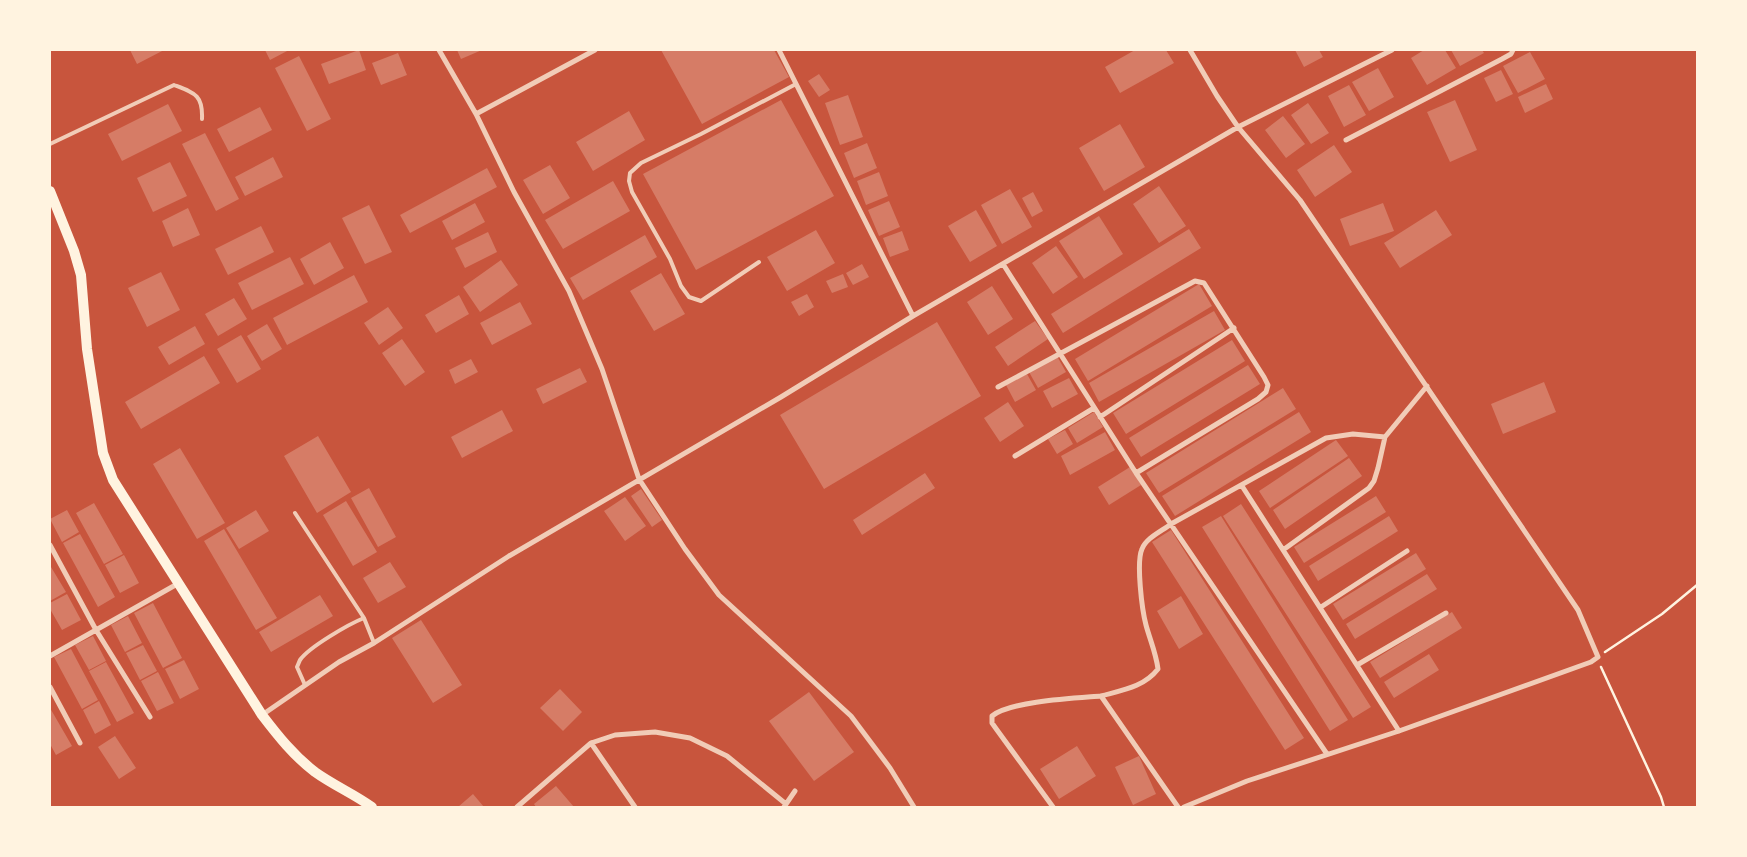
<svg xmlns="http://www.w3.org/2000/svg" width="1747" height="857" viewBox="0 0 1747 857" font-family="Inter,sans-serif">
<rect width="100%" height="100%" fill="#c8553d"/>
<path fill="#d67c66" d="M130,50H164L137,64Z
M265,50H289L270,60Z
M359,50L366,70L329,84L321,64Z
M457,50H482L461,59Z
M661,50H774L789,77L702,124Z
M1135,50H1166L1174,63L1120,93L1105,67Z
M1295,50H1319L1323,57L1304,67Z
M1424,50H1445L1456,68L1427,85L1411,58Z
M1451,50H1482L1484,53L1460,66Z
M1530,52L1545,79L1518,93L1503,66Z
M398,53L407,75L381,85L372,63Z
M299,56L331,119L307,131L275,68Z
M1378,68L1394,97L1369,111L1352,82Z
M1501,70L1513,94L1496,102L1484,78Z
M819,74L830,90L819,97L808,81Z
M1546,84L1553,99L1525,113L1518,97Z
M1349,85L1366,115L1344,127L1328,96Z
M848,95L863,137L840,145L825,103Z
M781,100L834,196L696,270L643,174Z
M1455,100L1477,150L1450,162L1427,112Z
M1308,103L1329,133L1311,144L1291,115Z
M168,104L182,131L122,161L108,134Z
M260,107L272,130L229,152L217,129Z
M629,111L645,140L593,171L576,142Z
M1283,116L1305,144L1286,158L1265,130Z
M1120,124L1145,167L1104,191L1079,148Z
M205,133L239,199L216,211L182,144Z
M867,143L877,168L854,178L844,153Z
M1334,145L1352,172L1315,197L1297,170Z
M273,157L283,177L245,196L235,177Z
M170,162L187,196L153,212L137,178Z
M550,165L570,198L543,214L523,180Z
M487,168L497,187L410,233L400,215Z
M879,172L888,196L866,205L857,181Z
M613,181L630,211L563,249L545,220Z
M1159,186L1186,226L1159,243L1133,204Z
M1010,189L1032,227L1002,244L981,205Z
M1033,192L1043,211L1032,217L1022,198Z
M889,201L900,227L879,236L868,210Z
M475,203L485,222L452,240L442,221Z
M1383,203L1394,231L1350,246L1340,219Z
M369,205L392,252L365,264L342,218Z
M188,208L200,235L173,247L162,221Z
M976,210L997,246L970,262L948,226Z
M1436,210L1452,235L1400,268L1384,243Z
M1099,216L1123,254L1084,279L1059,241Z
M261,226L274,252L228,275L215,249Z
M1189,229L1201,248L1063,333L1051,314Z
M816,230L835,263L787,291L767,257Z
M902,231L909,250L890,257L883,238Z
M488,232L497,252L465,268L455,248Z
M645,235L657,257L583,300L570,278Z
M330,242L344,268L314,285L300,259Z
M1056,246L1078,277L1053,294L1032,263Z
M290,257L304,284L252,310L238,283Z
M501,260L518,285L480,312L463,287Z
M862,264L869,277L853,285L846,273Z
M161,272L180,310L147,327L128,288Z
M661,273L685,314L654,331L630,291Z
M843,274L848,287L832,293L826,281Z
M354,275L368,302L287,345L273,318Z
M1199,284L1212,306L1088,381L1075,359Z
M992,286L1013,319L988,335L967,302Z
M807,294L814,307L799,316L791,302Z
M459,295L469,314L436,333L425,315Z
M234,298L247,319L218,336L205,314Z
M520,302L532,324L492,345L480,323Z
M388,307L403,328L379,345L364,323Z
M1214,311L1225,330L1099,402L1089,383Z
M1035,321L1048,339L1008,366L995,347Z
M937,322L981,396L824,489L780,415Z
M267,324L282,349L262,361L247,336Z
M195,326L205,344L169,365L158,347Z
M241,335L261,369L237,383L217,349Z
M402,339L425,372L405,386L382,353Z
M1232,340L1245,361L1126,434L1113,413Z
M204,356L220,383L141,429L125,402Z
M1057,356L1066,372L1038,388L1029,372Z
M471,359L478,372L455,384L449,370Z
M1248,365L1260,384L1141,457L1129,438Z
M580,368L587,382L543,404L536,389Z
M1027,374L1036,390L1015,402L1006,385Z
M1069,378L1078,394L1052,408L1043,391Z
M1544,382L1556,412L1503,434L1491,404Z
M1283,388L1296,409L1159,493L1146,473Z
M1008,402L1024,426L1000,442L984,418Z
M502,410L513,431L462,458L451,437Z
M1094,412L1103,427L1077,443L1068,428Z
M1299,412L1311,432L1175,516L1162,496Z
M1065,430L1073,444L1057,454L1048,439Z
M1105,432L1115,450L1070,475L1061,456Z
M318,436L351,492L317,513L284,456Z
M1336,440L1348,456L1270,508L1259,491Z
M180,448L225,523L197,539L153,464Z
M1349,458L1362,476L1285,529L1273,510Z
M1130,467L1141,485L1109,505L1098,487Z
M925,473L935,488L862,535L853,520Z
M369,488L396,537L378,547L351,498Z
M641,489L662,520L652,527L631,496Z
M1376,496L1386,512L1304,563L1294,547Z
M625,497L646,526L625,541L604,511Z
M346,501L377,552L353,566L323,515Z
M94,503L123,554L104,564L76,513Z
M1241,504L1371,707L1353,718L1223,516Z
M67,510L79,532L62,542L50,519Z
M256,510L269,531L239,549L226,528Z
M1221,516L1348,720L1330,731L1202,527Z
M1389,516L1398,531L1318,581L1309,566Z
M224,529L277,618L256,630L204,541Z
M1171,530L1304,738L1285,750L1152,542Z
M80,534L115,597L98,607L63,543Z
M1416,553L1426,569L1343,620L1333,604Z
M124,555L139,583L120,593L105,565Z
M390,562L406,587L378,603L363,578Z
M51,567L66,592L50,601V568Z
M1427,574L1437,589L1355,639L1346,624Z
M67,594L81,620L62,630L50,609V603Z
M320,595L333,616L271,652L259,632Z
M1181,596L1203,634L1179,649L1157,611Z
M153,603L182,658L163,668L134,613Z
M1452,612L1462,628L1380,678L1370,662Z
M128,616L142,643L125,652L111,625Z
M421,620L462,685L433,703L392,638Z
M93,636L106,661L89,670L75,645Z
M143,645L157,671L140,680L126,653Z
M71,649L98,700L82,709L54,657Z
M1429,654L1439,670L1394,698L1384,682Z
M184,660L199,689L180,699L165,669Z
M106,662L134,713L117,722L89,671Z
M158,672L174,703L157,711L141,681Z
M560,689L582,712L563,731L540,708Z
M809,692L854,752L814,781L769,721Z
M99,701L111,725L95,734L83,710Z
M50,708L72,746L56,755L50,744Z
M115,736L136,768L119,779L98,747Z
M1077,746L1096,776L1059,799L1040,769Z
M1139,756L1156,794L1133,805L1115,767Z
M556,786L574,807H536L534,804Z
M473,794L484,807H458Z"/>
<g fill="none" stroke-linecap="round" stroke-linejoin="round">
<path stroke="#fff3e0" stroke-width="2.5" d="M1605,652L1662,614L1697,585
M1601,667L1661,797L1664,807"/>
<path stroke="#f1ccb7" stroke-width="4" d="M50,144L174,85C195,93 203,95 202,119
M759,262L701,301L689,297L681,286L670,259L632,192L629,181L630,173L641,163L701,134L796,84
M295,513L364,618
M305,685L297,667C298,665 299,662 300,660C309,647 349,624 364,618L374,643"/>
<path stroke="#f1ccb7" stroke-width="5" d="M439,50L476,114L514,192L569,291L602,369L639,479L685,549L719,595L851,716L890,768L914,807
M779,50L913,316
M476,114L595,50
M1346,140L1502,59L1511,54L1513,50
M1003,264L1136,473L1327,754
M998,387L1195,281L1204,283L1264,377L1268,385L1266,392L1258,399L1136,473
M1100,417L1234,328
M1015,456L1094,408
M1242,486L1399,731
M50,545L96,630L150,717
M1283,550L1369,488L1374,481L1378,468L1385,437L1427,386
M1321,607L1407,551
M50,656L179,583
M1357,665L1446,613
M50,687L80,743
M262,715L339,662L374,643L509,556L781,397L913,316L1238,127L1392,50
M591,743L635,807
M517,807L591,743L615,735L655,732L690,738L727,756L786,804
M784,807L795,791
M1053,807L997,730L992,723V716C1010,701 1077,698 1101,696
M1178,807L1101,696C1123,690 1144,687 1158,669C1156,653 1150,640 1146,625C1142,610 1136,562 1142,549C1146,538 1162,531 1171,524L1326,438L1353,434L1385,437
M1184,807L1247,781L1399,731L1591,662L1598,657L1578,610L1300,200L1238,127L1217,96L1190,50"/>
<path stroke="#fff3e0" stroke-width="10" d="M50,191L74,251L81,275L87,349L103,453L113,480L262,715C278,736 294,756 315,772C333,785 354,794 372,807"/>
</g>
<rect width="1747" height="857" fill="none" stroke="#fff3e0" stroke-width="102"/>
</svg>
